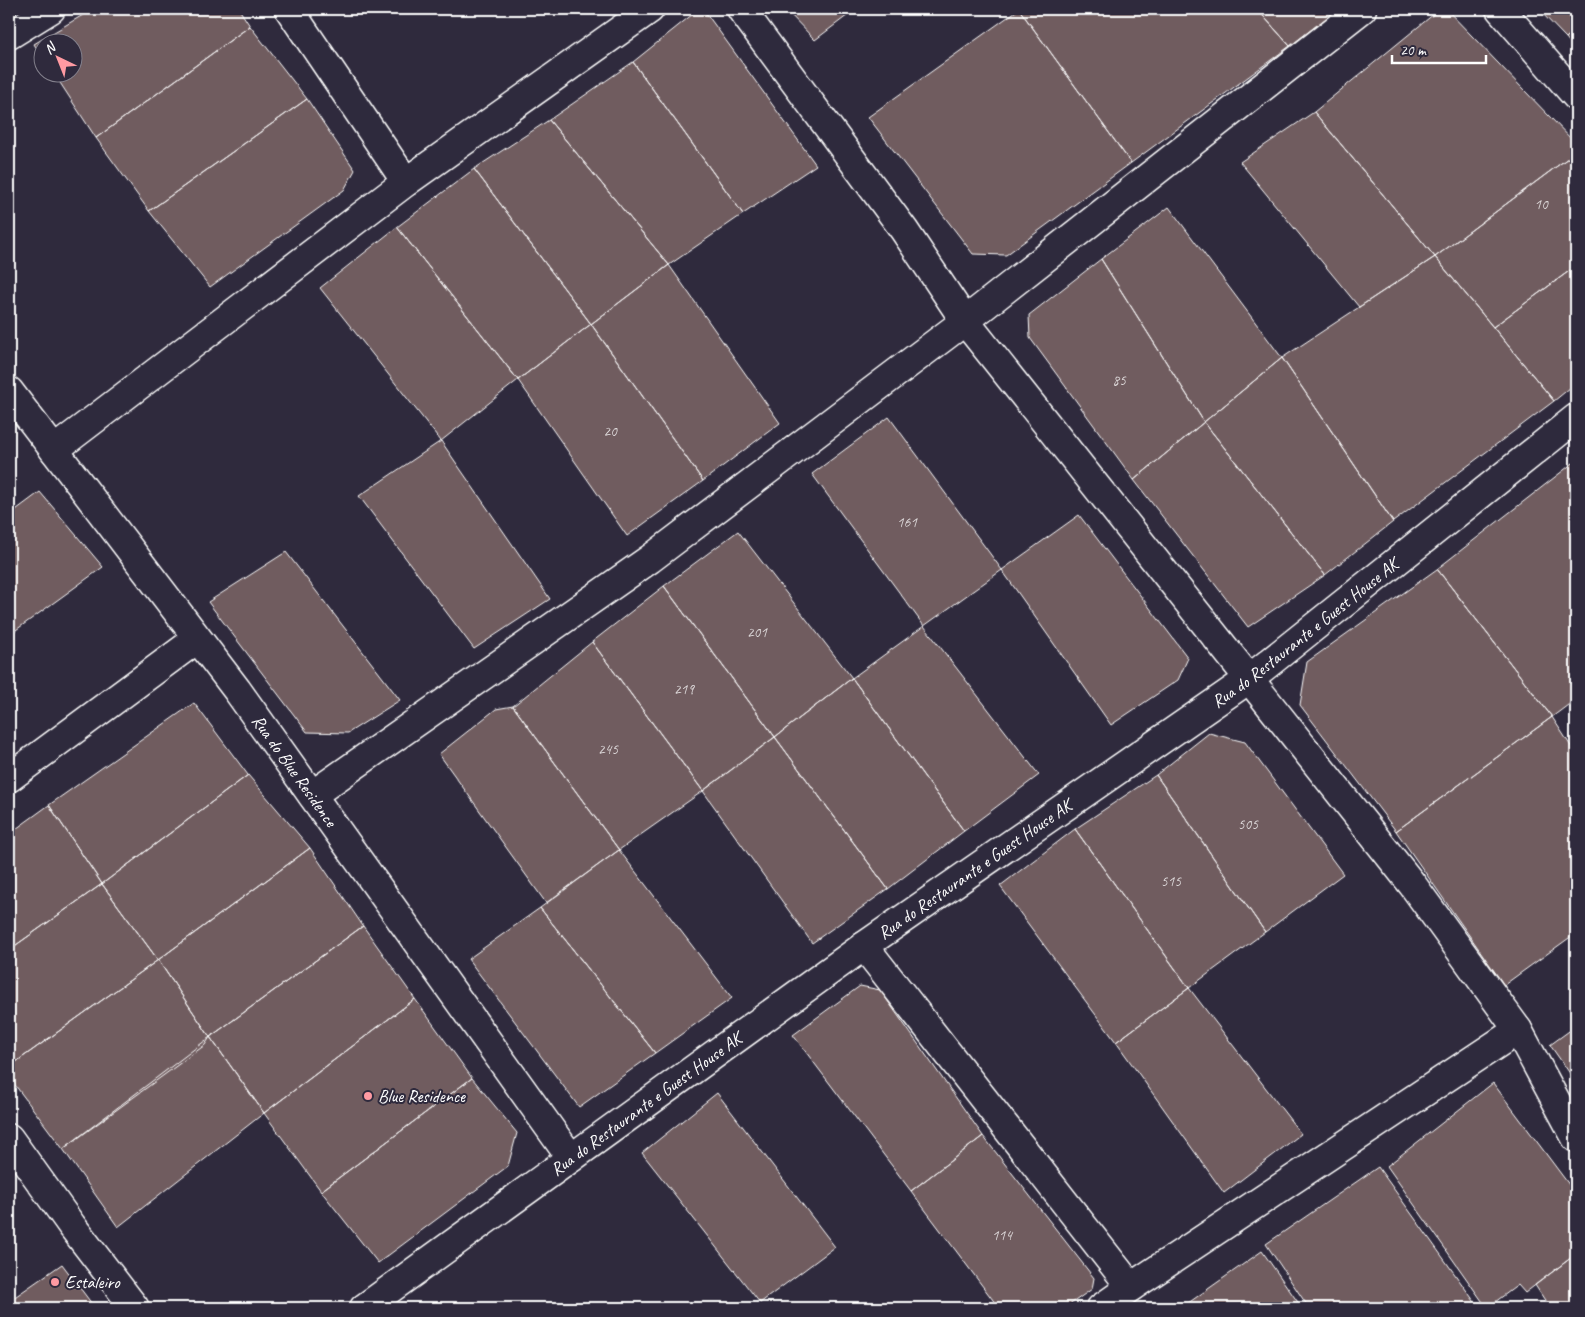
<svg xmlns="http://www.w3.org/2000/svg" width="1585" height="1317" viewBox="0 0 1585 1317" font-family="Caveat,sans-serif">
<rect width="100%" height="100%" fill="#2f2a3d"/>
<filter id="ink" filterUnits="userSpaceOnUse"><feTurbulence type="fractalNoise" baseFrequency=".02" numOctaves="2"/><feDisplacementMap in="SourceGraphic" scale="10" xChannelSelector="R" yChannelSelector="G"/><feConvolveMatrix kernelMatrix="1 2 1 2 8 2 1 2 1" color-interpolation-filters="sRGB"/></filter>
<g filter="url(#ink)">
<path fill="#705b5e" stroke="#fff" d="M93,9H239L250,26L96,138L53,72H72V42H42V57L34,44Z
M785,9H856L815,40Z
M1019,9L1131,163L1006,255L973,254L868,117Z
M1019,9H1257L1290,46L1131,163Z
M1257,9H1338L1290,46Z
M1440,9H1446L1576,144V152L1435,257L1314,112Z
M1538,9H1576V29L1566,38Z
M698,10L706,13L816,165L743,214L633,62Z
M250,26L307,99L149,211L96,138Z
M1576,29V50L1566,38Z
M633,62L743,214L669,265L549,120Z
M307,99L355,170L344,190L210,287L149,211Z
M1314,112L1435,257L1359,307L1240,162Z
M549,120L669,265L591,324L474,169Z
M1576,152V266L1493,327L1435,257Z
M474,169L591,324L518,380L397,227Z
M1169,207L1282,358L1204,422L1101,259Z
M397,227L518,380L441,441L320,288Z
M1435,257L1554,401L1393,522L1282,358Z
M1101,259L1204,422L1134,480L1030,338L1029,315Z
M669,265L780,423L703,481L591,324Z
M1576,266V383L1554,401L1493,327Z
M591,324L703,481L627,536L518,380Z
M1282,358L1393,522L1325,575L1204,422Z
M889,417L1002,570L924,626L812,474Z
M1204,422L1325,575L1248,627L1134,480Z
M441,441L550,599L474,649L359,496Z
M1573,463L1576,464V699L1552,717L1437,569Z
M40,492L103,567L9,635V515Z
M1079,515L1188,658L1178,680L1111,725L1002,570Z
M738,531L852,678L775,737L664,586Z
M286,552L400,700L348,733L307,732L208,602Z
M1437,569L1552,717L1396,831L1300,705L1307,662Z
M664,586L775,737L703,791L592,642Z
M924,626L1039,775L964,831L852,678Z
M592,642L703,791L619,850L513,706Z
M852,678L964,831L888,889L775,737Z
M194,703L248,775L102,884L49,805Z
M513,706L619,850L546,903L439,754L496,709Z
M1552,717L1576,754V933L1504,985L1396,831Z
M1209,733L1245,742L1343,874L1265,932L1156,775Z
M775,737L888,889L812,943L703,791Z
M248,775L310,848L158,960L102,884Z
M1156,775L1265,932L1189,988L1075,829Z
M49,805L102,884L9,950V834Z
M1075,829L1189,988L1116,1042L1000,886Z
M310,848L363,926L210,1037L158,960Z
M619,850L732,998L655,1053L540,908Z
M102,884L158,960L9,1067V950Z
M540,908L655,1053L579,1107L468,959Z
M363,926L415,999L264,1113L210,1037Z
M158,960L210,1037L205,1045L63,1149L9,1077V1067Z
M860,986L880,990L983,1136L911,1191L793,1035Z
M1189,988L1301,1134L1224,1193L1116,1042Z
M415,999L472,1078L321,1191L264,1113Z
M1576,1026V1082L1550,1045Z
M210,1037L264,1113L118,1227L63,1149Z
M472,1078L517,1133L508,1166L378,1263L321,1191Z
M1493,1083L1576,1194V1254L1525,1293L1518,1285L1487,1308L1387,1166Z
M717,1093L835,1247L760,1303L642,1153Z
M983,1136L1094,1278L1092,1289L1065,1308H999L911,1191Z
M1378,1167L1479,1308H1309L1266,1244Z
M1262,1251L1302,1308H1186L1184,1306Z
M1576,1254V1308H1550L1535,1285Z
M62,1264L95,1308H9V1301Z"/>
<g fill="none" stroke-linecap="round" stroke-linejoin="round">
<defs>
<g id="street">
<path d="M289,9L406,182"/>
<path d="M741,9L904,230L965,321L1412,884L1518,1030L1576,1138"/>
<path d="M1500,9L1576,96"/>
<path d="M9,35L51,9"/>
<path id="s1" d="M9,391L237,690L571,1158"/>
<path d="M54,450L406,182L650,9"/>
<path d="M9,778L197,639"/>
<path d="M312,795L650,559L965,321L1362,9"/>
<path d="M864,946L1131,1287"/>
<path d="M9,1138L72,1226L135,1308"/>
<path id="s2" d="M364,1308L864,946L1249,679L1576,418"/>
<path d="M1101,1308L1131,1287L1518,1030"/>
</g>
</defs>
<use href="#street" stroke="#fff" stroke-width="31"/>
<use href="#street" stroke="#2f2a3d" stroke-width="28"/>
</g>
</g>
<g fill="#ff9aa2" stroke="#2f2a3d" stroke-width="2">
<circle cx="368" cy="1096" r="5"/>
<circle cx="55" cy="1282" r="5"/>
</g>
<g text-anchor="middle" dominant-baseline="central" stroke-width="4" stroke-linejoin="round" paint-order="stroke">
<g font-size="15" fill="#dbd6d7">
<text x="1541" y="204">10</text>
<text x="1119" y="380">85</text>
<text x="610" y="431">20</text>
<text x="907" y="522">161</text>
<text x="757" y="632">201</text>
<text x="684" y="689">219</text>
<text x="608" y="749">245</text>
<text x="1248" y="824">505</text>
<text x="1171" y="881">515</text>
<text x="1002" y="1235">114</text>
</g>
<g font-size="18" fill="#fff" stroke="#2f2a3d">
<text stroke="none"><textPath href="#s2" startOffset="1158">Rua do Restaurante e Guest House AK</textPath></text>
<text stroke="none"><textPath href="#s1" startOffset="475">Rua do Blue Residence</textPath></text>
<text stroke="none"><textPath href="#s2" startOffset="752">Rua do Restaurante e Guest House AK</textPath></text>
<text stroke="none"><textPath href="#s2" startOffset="348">Rua do Restaurante e Guest House AK</textPath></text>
</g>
<g font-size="18" fill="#fff" stroke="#2f2a3d" text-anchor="start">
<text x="378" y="1096">Blue Residence</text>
<text x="65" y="1282">Estaleiro</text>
</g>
</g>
<rect width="1585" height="1317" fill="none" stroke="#2f2a3d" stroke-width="30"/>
<rect x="15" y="15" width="1555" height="1287" fill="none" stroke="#fff" stroke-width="2" filter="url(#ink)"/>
<g transform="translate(58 58) rotate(317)"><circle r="24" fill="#2f2a3d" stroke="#827f8b"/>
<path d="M0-4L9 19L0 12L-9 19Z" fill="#ff9aa2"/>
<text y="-8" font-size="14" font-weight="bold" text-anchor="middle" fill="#ffffff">N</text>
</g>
<path d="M1392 55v8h94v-8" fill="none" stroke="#ffffff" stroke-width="2.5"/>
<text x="1400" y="55" font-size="15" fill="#ffffff" stroke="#2f2a3d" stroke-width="4" paint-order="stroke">20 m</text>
</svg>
